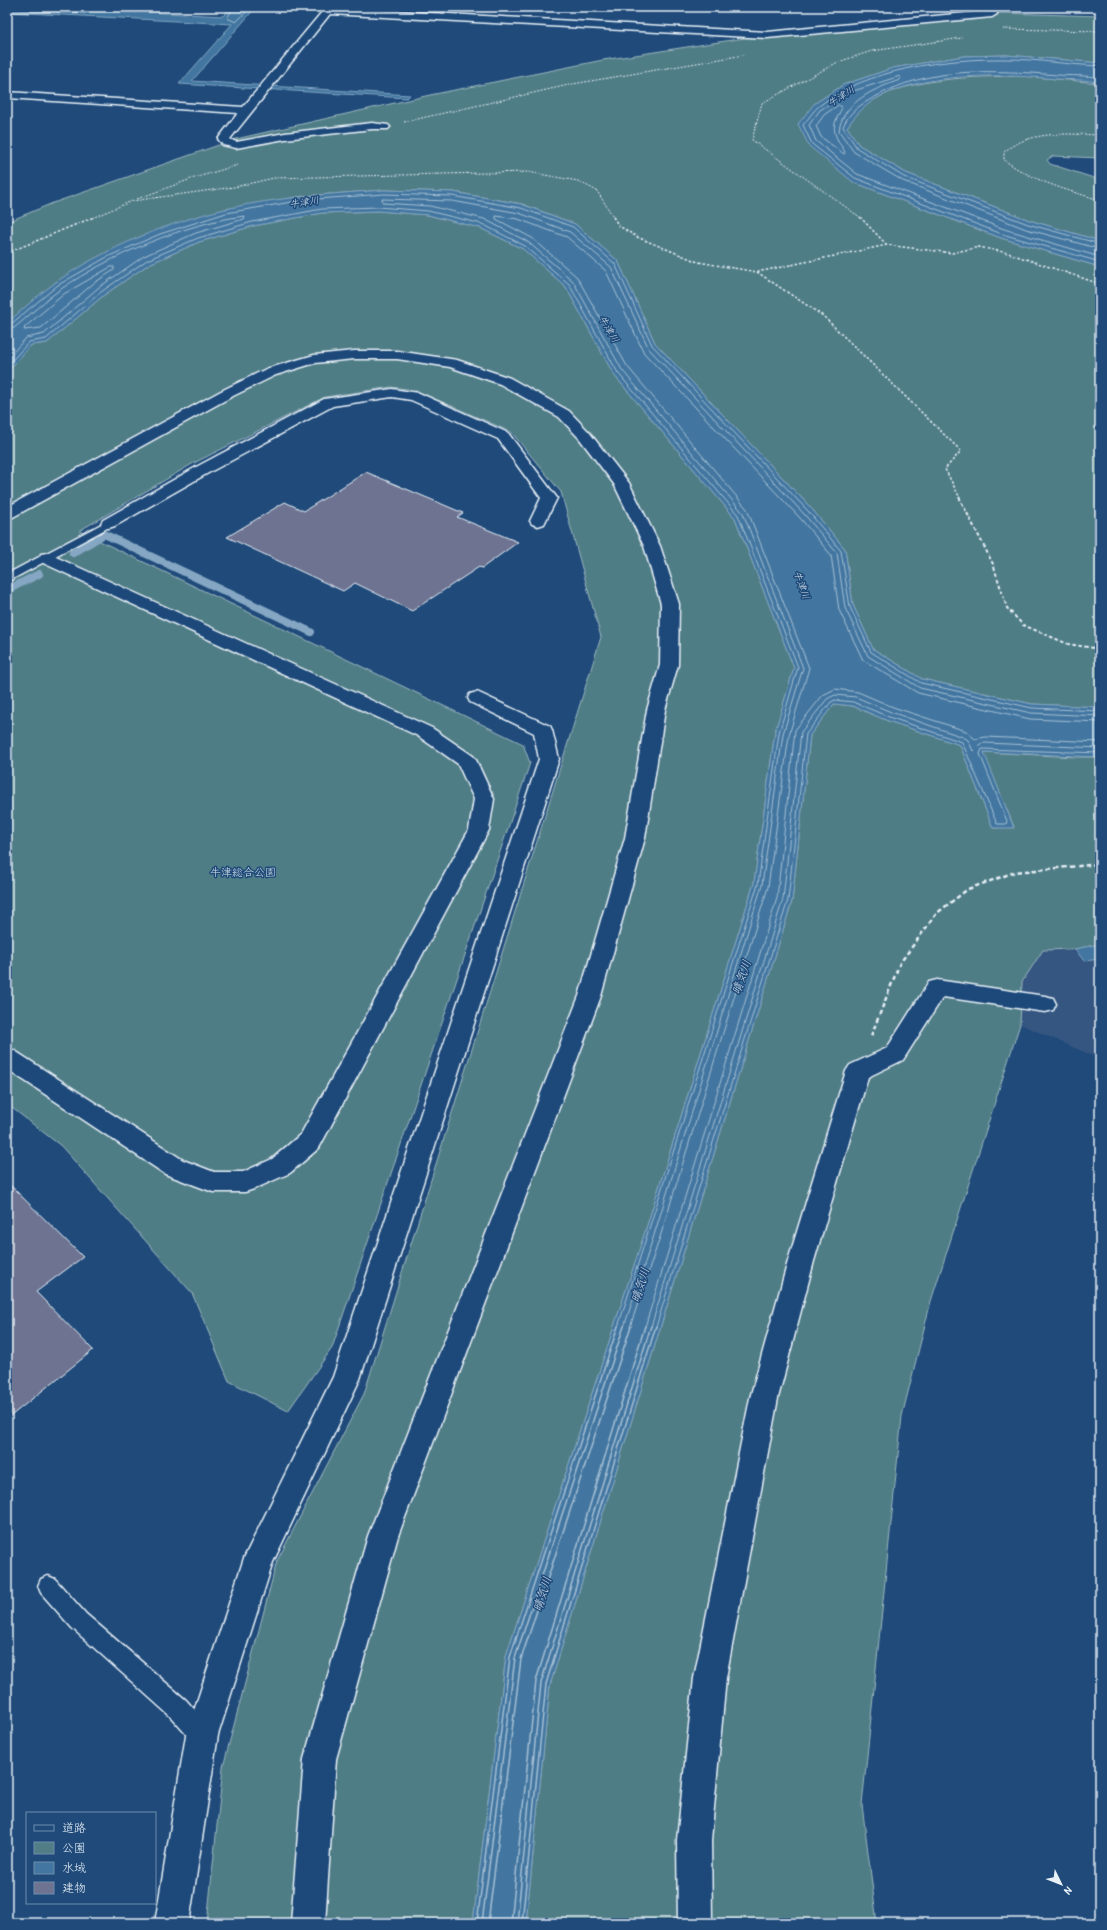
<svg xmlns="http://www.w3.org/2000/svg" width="1107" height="1930" viewBox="0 0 1107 1930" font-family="'Patrick Hand','Klee One',sans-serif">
<rect width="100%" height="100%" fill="#1f4a7a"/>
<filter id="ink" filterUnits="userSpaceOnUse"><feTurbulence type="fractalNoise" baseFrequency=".025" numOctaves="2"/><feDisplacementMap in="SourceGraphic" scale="8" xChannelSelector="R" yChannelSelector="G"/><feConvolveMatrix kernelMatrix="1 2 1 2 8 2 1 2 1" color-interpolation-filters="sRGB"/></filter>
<g filter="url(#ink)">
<path fill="#365681" d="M1075,949L1084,961L1100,959V1059L1020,1024L1022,982L1043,950Z"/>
<path fill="#507d86" stroke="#9cb7bf" d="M1002,13L1100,16V63L1006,55L964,56L893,68L843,85L814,104L853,182L1001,238L1100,267V707L1032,704L922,679L873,649L853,605L845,549L811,508L655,343L618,261L575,224L522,204L453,192L384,190L304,196L225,209L56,282L7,323V222L53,203L236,139L430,95L603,60L751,37Z
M1023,76L1100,83V158L1053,156L1047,160L1050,164L1100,180V241L1029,220L906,173L859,145L847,127C851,122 854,116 858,112C894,76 975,77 1023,76Z
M378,211L428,215L480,228L523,249L566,287L614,375L735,518L794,668L775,732L754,883L646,1229L506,1656L473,1923H207L223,1767L277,1561L364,1394L601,637L561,492L511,432L415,390L391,387L325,397L192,464L79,531L523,744L530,763L332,1348L288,1411L229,1381L192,1293L61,1146L7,1104V372L31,345L47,343L104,295L149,264L199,242L253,226L322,213Z
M834,704L853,706L888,721L960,745L993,828L1014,827L983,752L1075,757H1100V944L1075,949L1043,950L1022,982L1020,1024L931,1301L902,1416L862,1805L877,1923H526L550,1685L792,901L810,735Z"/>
<path fill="#4376a0" stroke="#85a7c3" d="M7,7H55L223,16L231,7H256L192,81L410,95L407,98L179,84L232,24L7,12Z
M1006,55L1100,63V83C1087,79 1071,80 1057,79C1003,74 933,72 883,95C868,102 856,114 847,127L859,145L906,173L1029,220L1100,241V267L1001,238L853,182L809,146L798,124L814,104L843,85L893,68L964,56Z
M384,190L453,192L521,204L575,224L618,261L655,343L811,508L845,549L853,605L873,649L922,679L1032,704L1100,707V757L984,752L1014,828H993L960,745L888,721L853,706L834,704L810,735L792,901L550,1685L526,1923H473L506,1656L646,1229L754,883L775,732L794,668L735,518L614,375L566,287L523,249L480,228L428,215L378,211L322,213L253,226L199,242L149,264L104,295L47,343L31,345L7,372V323C23,309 39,294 56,282C103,249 169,222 225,209C277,197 331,194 384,190Z
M1100,944V959L1084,961L1075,949Z"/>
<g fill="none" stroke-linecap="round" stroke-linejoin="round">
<path stroke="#a6c0d5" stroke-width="1" d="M234,7L227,18L236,22L251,7
M7,9L86,13L87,7
M1100,66C1068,65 1037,59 1006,59C947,58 866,69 819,106C813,111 808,119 803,125L812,144L855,178L1002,234L1100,262
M1100,78C1086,75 1072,76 1057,75C996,70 928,66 873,98C860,105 848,113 843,127L857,148L904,177L1028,224L1100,244
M839,105L842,108C830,129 833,133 845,152L844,154L821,137L816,126L824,115Z
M1100,249L1026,229L903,181L854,152L839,131C842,102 876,88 900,80V76L847,93L820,110L809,125L816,141L857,174L1004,229L1100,257
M111,267H114V270L94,283L41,328L24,330L25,327L64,294Z
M7,325L11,324L58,285L107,257L160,234L226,213L304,200L384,194L452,196L521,208L573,227L615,264L652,345L808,511L841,551L850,607L871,652L921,683L1032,708L1100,711
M7,330L14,328C30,315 45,300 61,289C109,256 188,222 245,216L244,219L196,233L144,256L98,288L44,334L26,338L7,359
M7,366L29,342L46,339L101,292L147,260L198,238L252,222L322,209L378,207L428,211L482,224L525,246L569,284L618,373L738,515L798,667L779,733L758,884L618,1327
M624,1327L655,1232L762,885L783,734L803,668L743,513L622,370L573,281L528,242L484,219L430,206L383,203L382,199L452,201L519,213L570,232L611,267L649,349L804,514L837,553L845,608L868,656L920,688L1031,713L1100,716
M630,1327L661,1234L768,887L789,735L809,668L747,509L627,366L577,277L532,238L496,219V216L518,219L567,237L606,271L644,353L800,518L831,555L839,610L863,660L918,693L1030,719L1100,722
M645,1327L777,898L795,730L823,695L835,689L858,692L893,707L966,731L975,739L985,737L1100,742
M651,1327L783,899L801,732L827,699L835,695L856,697L891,712L963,737L968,740L973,751L980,744L985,743L1100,748
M656,1327L788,900L806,734L831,702L835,700L853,702L889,717L962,742L997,824H1006L1007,821L980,754L982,749L1100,753"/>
<path stroke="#a6c0d5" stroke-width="1.5" d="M477,1923L510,1657L618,1326
M482,1923L515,1658L624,1326
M488,1923L521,1659L631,1326
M511,1923L536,1681L645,1326
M517,1923L541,1683L651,1326
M522,1923L546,1684L656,1326"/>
<path stroke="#85a7c3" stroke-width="8" d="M73,553L104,534L311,632
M7,590L39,574"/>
</g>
<path fill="#6d7391" stroke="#e8f1f8" d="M366,472L463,513L457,517L518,542L482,568L479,567L412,611L355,583L343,591L227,537L285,502L304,511Z
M7,1182L83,1257L36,1292L93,1350L7,1419Z"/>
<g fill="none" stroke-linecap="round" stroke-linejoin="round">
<defs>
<path id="service" d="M109,520L115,523L113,525L7,582V574Z
M48,1576L55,1579L86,1614L186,1700L210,1727L213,1735L210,1743L202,1746L194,1743L170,1716L72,1628L41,1593L38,1586L41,1579Z"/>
<path id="pedestrian" d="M47,553L432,728L473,756L476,760L494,799L489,830L319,1148L290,1173L254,1189L245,1192H213L165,1174L7,1069V1048L15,1051L183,1160L214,1172H243L272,1159L301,1134L469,830L474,799L458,764L418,736L41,562L39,558L41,554Z"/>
<path id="minor" d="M326,7L767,32L987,11L986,7H996L997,14L992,17L767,38L330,14L230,139L236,142L285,133L372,123L388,125L390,127L388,129H372L285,139L236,148L223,145L218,139L238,113L7,98V92L243,107Z
M354,351H397L457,360L510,378L569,411L589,432L629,483L660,546L679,604L678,665L665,710L645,838L601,996L398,1536L336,1759L325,1923H291L304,1759L368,1536L579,996L625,838L647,710L660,665L661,604L644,546L614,484L579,438L559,417L500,384L450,367L397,359H354L315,363L276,375L231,397L13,517L7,519V507L221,391L266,369L314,355Z
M392,389L419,393L508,433L557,498L544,524L538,526L532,524L530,521L541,498L498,439L411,400L392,397L333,406L210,472L115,526L109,528L103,526L101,523L103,520L198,466L324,399Z
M477,692L550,726L552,730L559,759L360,1379L273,1562L218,1735L189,1923H155L186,1735L244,1558L333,1377L539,759L534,733L470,702L468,698L470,694Z
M937,980L1045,996L1053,998L1056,1004L1053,1010L1045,1012L943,997L903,1060L868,1077L814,1261L778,1398L726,1678L711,1840L712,1923H678L677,1840L694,1678L750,1398L788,1261L846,1071L850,1065L887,1048L929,982Z"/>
</defs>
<use href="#service" stroke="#e8f1f8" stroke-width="3"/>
<use href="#pedestrian" stroke="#e8f1f8" stroke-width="3"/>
<use href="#minor" stroke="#e8f1f8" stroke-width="3"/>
<path stroke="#e8f1f8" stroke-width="1" stroke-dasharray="2 1.5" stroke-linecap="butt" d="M1003,29L1100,31
M404,122L573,84L744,55
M1100,135C1068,134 1030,130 1004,152V160C1033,181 1066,190 1100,200
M137,199L191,179L238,165
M132,201L234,187L274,178L528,172L578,181L597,191L614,218
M92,218L132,201
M861,218L752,140L762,103L838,62L872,51L962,38"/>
<path stroke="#e8f1f8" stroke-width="1.5" stroke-dasharray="2.5 2" stroke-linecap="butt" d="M613,217L619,226L637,237L698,262L757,272L823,316L961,451L945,469L960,498
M860,217L887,245
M7,253L94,217
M757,272L887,245L952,253L979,247L1008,253L1100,284"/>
<path stroke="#e8f1f8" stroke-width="2" stroke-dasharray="3.5 2.5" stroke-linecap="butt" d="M959,497L993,564L1007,608L1023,625L1068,644L1100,649"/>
<path stroke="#e8f1f8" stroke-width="2.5" stroke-dasharray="4.5 3" stroke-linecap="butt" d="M871,1036L900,963L937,913L968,889L1015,872L1100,864"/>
<use href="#service" fill="#1f4a7a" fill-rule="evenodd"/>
<use href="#pedestrian" fill="#1f4a7a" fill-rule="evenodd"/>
<use href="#minor" fill="#1f4a7a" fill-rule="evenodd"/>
</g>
</g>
<g text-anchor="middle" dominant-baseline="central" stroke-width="3" stroke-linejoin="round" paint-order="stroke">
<g font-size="10" font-style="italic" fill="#cfdfeb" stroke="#1f4a7a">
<text transform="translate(841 96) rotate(-33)">牛津川</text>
<text transform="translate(304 202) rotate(-8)">牛津川</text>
<text transform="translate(609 329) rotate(60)">牛津川</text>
<text transform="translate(802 585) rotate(71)">牛津川</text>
</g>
<g font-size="11" fill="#d1e0e7" stroke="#1f4a7a">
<text x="243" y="872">牛津総合公園</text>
</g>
<g font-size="12" font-style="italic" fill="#cfdfeb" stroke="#1f4a7a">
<text transform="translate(741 977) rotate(-71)">晴気川</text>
<text transform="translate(640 1285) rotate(-73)">晴気川</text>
<text transform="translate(542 1594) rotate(-73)">晴気川</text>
</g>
</g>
<rect width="1107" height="1930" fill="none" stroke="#1f4a7a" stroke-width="24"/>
<rect x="12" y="12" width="1083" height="1906" fill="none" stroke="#e8f1f8" stroke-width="1.5" filter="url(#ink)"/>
<rect x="26" y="1812" width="130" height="92" fill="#1f4a7a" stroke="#6f8dac"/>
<rect x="34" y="1825" width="20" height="6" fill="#1f4a7a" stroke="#6f8dac"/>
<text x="62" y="1832" font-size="12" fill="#e8f1f8">道路</text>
<rect x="34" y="1842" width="20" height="12" fill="#507d86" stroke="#6f8dac"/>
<text x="62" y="1852" font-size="12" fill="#e8f1f8">公園</text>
<rect x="34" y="1862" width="20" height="12" fill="#4376a0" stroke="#6f8dac"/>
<text x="62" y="1872" font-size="12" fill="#e8f1f8">水域</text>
<rect x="34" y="1882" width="20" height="12" fill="#6d7391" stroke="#6f8dac"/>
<text x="62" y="1892" font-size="12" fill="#e8f1f8">建物</text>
<g transform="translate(1061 1884) rotate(133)" stroke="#1f4a7a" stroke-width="3" paint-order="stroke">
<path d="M0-3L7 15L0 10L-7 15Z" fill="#e8f1f8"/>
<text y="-6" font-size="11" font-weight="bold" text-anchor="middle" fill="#e8f1f8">N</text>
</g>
</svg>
